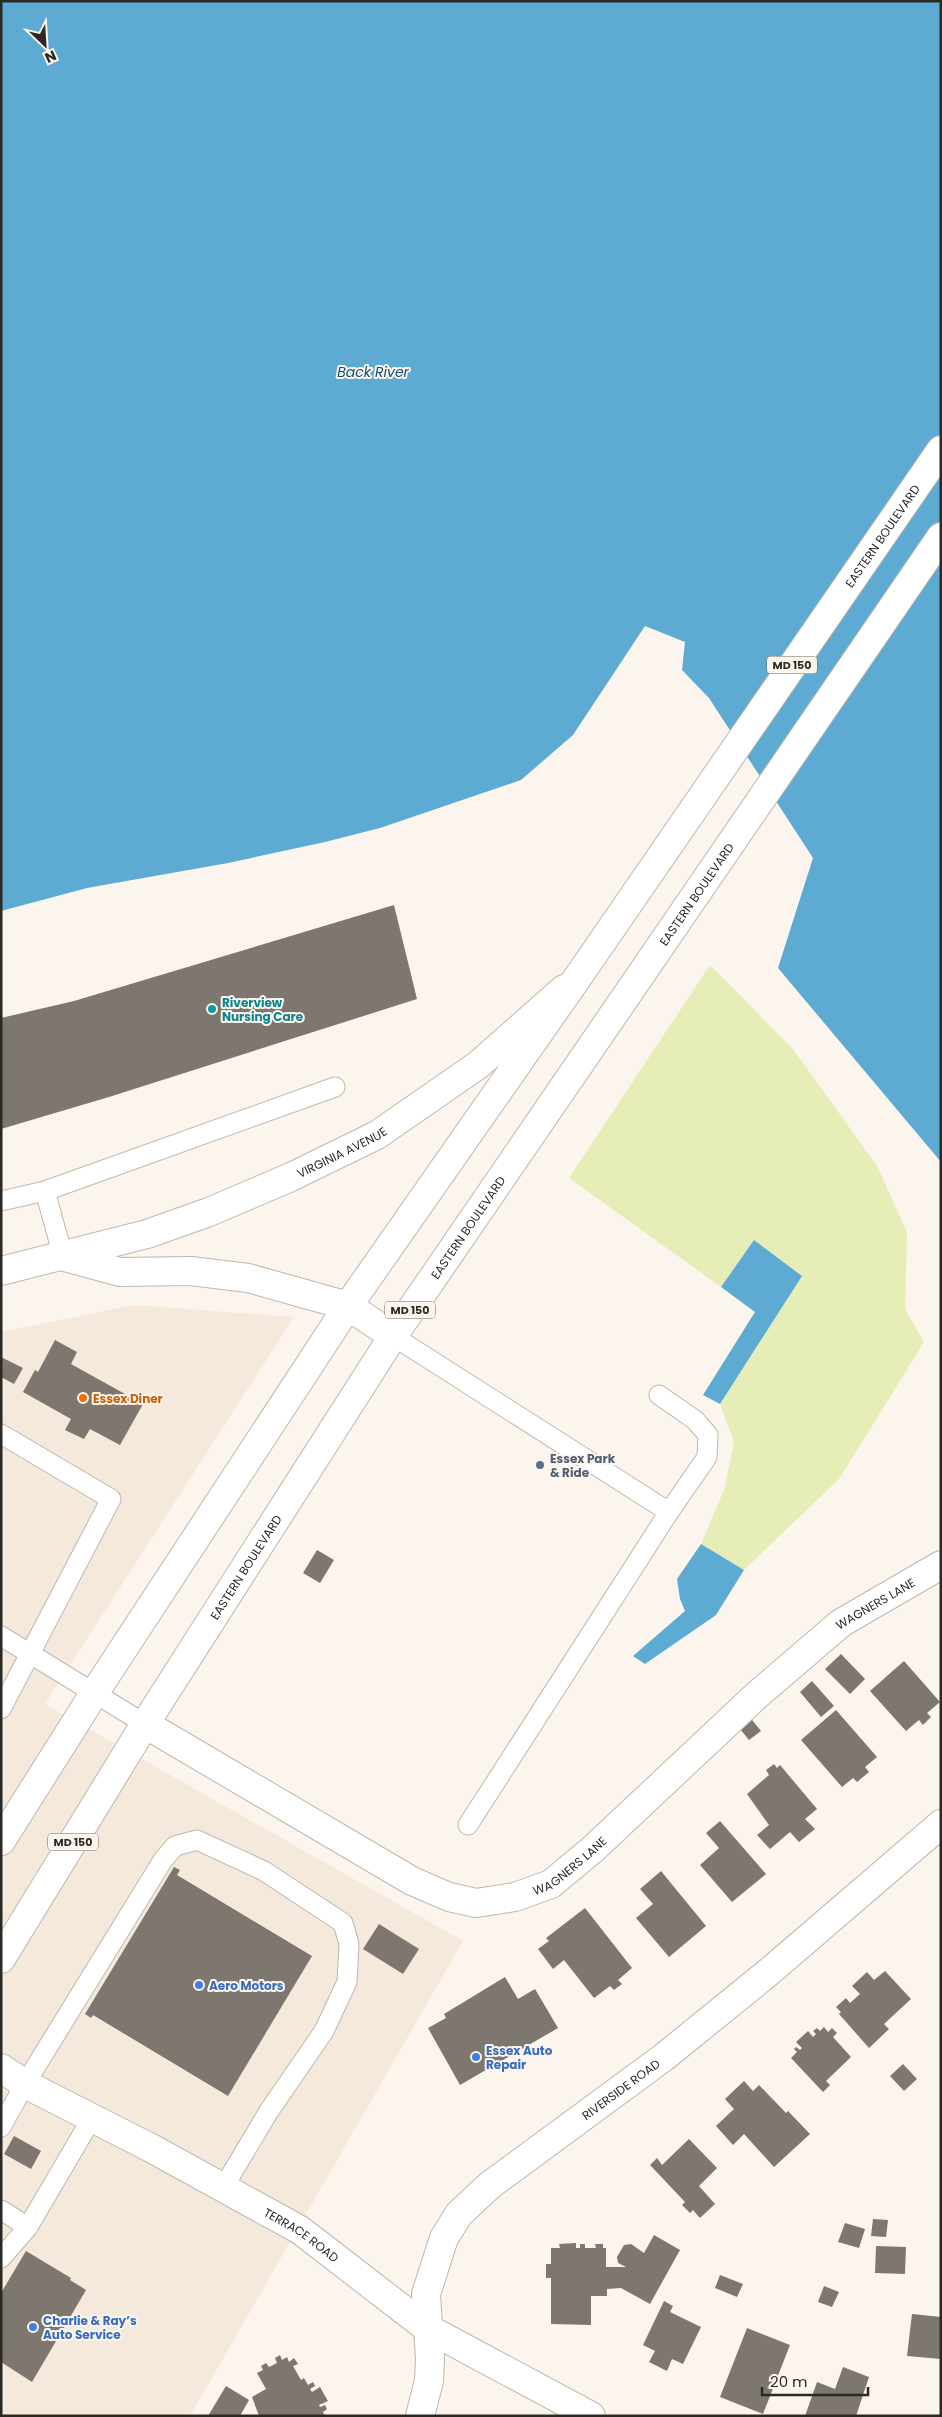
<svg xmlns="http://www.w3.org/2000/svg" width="942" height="2417" viewBox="0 0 942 2417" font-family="Poppins,sans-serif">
<rect width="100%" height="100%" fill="#fbf5ed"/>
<path fill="#f4e9da" d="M134,1305L294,1317L45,1704L463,1941L190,2416H1V1332Z"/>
<path fill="#e7edb7" d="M710,965L793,1049L877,1166L907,1232L905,1309L924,1342L839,1479L744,1570L701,1544L724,1490L734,1442L720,1404L802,1276L754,1240L721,1287L569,1178Z"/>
<path fill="#5daad3" d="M1,1H941V1162L778,968L813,858L709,698L682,670L685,642L645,626L573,735L521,780L380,828L325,842L228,863L87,888L1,911Z
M754,1240L802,1276L720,1404L703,1395L755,1312L721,1287Z
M701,1544L744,1570L716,1615L645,1664L633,1656L685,1611L680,1599L677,1579Z"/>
<path fill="#7d7770" d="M394,905L417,999L109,1097L1,1129V1018L74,1001Z
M55,1340L77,1352L71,1364L143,1404L120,1445L90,1429L84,1439L65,1430L71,1419L23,1392L35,1370L38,1372Z
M1,1357L23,1368L14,1384L1,1377Z
M317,1550L334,1560L320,1583L303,1573Z
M841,1654L865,1679L850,1694L825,1669Z
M904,1661L940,1702L927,1713L931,1717L923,1725L919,1720L906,1731L870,1691Z
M812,1681L834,1706L821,1717L800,1692Z
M836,1710L877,1757L865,1767L869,1772L857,1782L853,1778L842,1787L801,1740Z
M748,1715L761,1731L749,1740L736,1724Z
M774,1764L777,1768L780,1765L817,1809L805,1819L815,1829L799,1842L790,1832L770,1849L757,1835L769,1825L747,1794L769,1775L766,1770Z
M720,1821L766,1874L732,1902L700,1865L719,1848L706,1833Z
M174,1867L180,1870L177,1875L312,1956L228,2096L93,2015L91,2018L85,2014Z
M661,1871L706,1926L669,1957L636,1918L653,1904L640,1889Z
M585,1908L632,1968L618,1980L622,1984L614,1990L610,1986L594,1998L564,1960L553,1969L538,1949L549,1941L546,1938Z
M379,1924L419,1949L403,1974L363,1949Z
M885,1971L911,1999L884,2024L889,2029L869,2048L839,2014L841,2012L836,2007L846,1998L850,2003L860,1994L852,1986L867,1972L874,1980Z
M505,1977L518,1999L535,1989L558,2028L460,2085L428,2028L446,2018L444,2014Z
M824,2027L828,2032L832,2028L837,2033L833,2037L851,2057L826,2081L830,2085L823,2092L791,2058L797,2052L794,2049L796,2047L800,2050L802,2048L796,2042L808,2031L813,2037L816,2034L813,2031L817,2028L820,2031Z
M903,2064L917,2079L904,2091L890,2076Z
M744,2081L753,2091L759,2085L786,2113L788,2111L810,2134L774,2167L744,2134L733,2145L716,2126L734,2109L725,2099Z
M14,2136L41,2151L31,2169L4,2154Z
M689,2139L717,2168L699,2186L715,2204L700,2218L693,2210L690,2213L682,2205L685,2202L650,2165L657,2158L662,2165Z
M873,2219L888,2220L886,2237L871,2236Z
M845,2223L865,2229L859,2248L838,2242Z
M654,2235L680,2250L650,2304L621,2288L607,2289V2296H591V2325L551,2324V2278H546V2264H551V2248H560L559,2244L576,2243V2248H580V2244H585V2248H596L595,2244H603V2248H606V2267H626L618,2263L617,2257L624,2245L631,2244L644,2253Z
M876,2246L906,2247L905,2274L875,2273Z
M26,2251L71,2278L70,2280L86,2290L32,2382L1,2362V2293Z
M720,2275L743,2284L737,2297L715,2288Z
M824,2286L839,2292L832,2307L818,2302Z
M664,2301L673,2306L670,2312L701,2327L683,2364L672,2359L667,2371L649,2362L655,2351L643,2345Z
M912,2314L941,2317V2359L907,2356Z
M747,2328L790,2345L763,2414L720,2397Z
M280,2355L282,2360L287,2357L289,2362L294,2358L298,2364L293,2366L301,2380L304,2378L308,2385L313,2382L315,2386L310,2389L312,2392L320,2387L328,2401L319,2405L320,2407L325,2405L327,2409L323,2412L325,2416H259L252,2397L266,2389L257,2373L263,2370L261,2366L266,2363L269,2367L277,2363L275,2358Z
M843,2367L869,2377L856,2416H805L817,2382L835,2389Z
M226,2386L249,2400L240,2416H208Z"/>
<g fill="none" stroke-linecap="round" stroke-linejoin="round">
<defs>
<path id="service" d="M45,1191L63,1256
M1,1201L45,1191L335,1087
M393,1336L669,1512L707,1457L708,1435L695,1420L659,1395
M1,1434L111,1499L1,1709
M1,1636L145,1724
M468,1825L669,1512
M1,2127L25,2084L163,1860L175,1846L197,1840L264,1871L343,1923L349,1944L347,1982L324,2031L269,2111L223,2188
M1,2210L28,2227
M1,2258L28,2227L92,2118"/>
<g id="minor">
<path d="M65,1257L120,1272L191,1271L248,1278L348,1306L393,1336"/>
<path id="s1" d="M1,1271L147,1234L209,1212L291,1177L377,1135L478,1065L564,989"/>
<path id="s2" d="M145,1724L412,1881L449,1897L476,1903L515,1897L551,1884L593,1849L757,1695L841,1623L941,1565"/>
<path id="s3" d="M1,2068L25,2084L151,2148L300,2230L427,2328L591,2416"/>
<path id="s4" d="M420,2416L429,2381L430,2359L426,2294L444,2238L459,2214L490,2185L664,2057L770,1971L941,1824"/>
</g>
<g id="primary">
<path id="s5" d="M1,1841L95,1692L348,1306L580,974L941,450"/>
<path id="s6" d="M1,1959L145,1724L393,1336L941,537"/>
</g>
</defs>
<use href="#service" stroke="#bdb7af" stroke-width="21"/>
<use href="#minor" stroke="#bdb7af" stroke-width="30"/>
<use href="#primary" stroke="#bdb7af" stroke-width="30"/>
<use href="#service" stroke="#fff" stroke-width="19"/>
<use href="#minor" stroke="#fff" stroke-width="28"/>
<use href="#primary" stroke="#fff" stroke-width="28"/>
</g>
<circle fill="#0f9aa8" stroke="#fbf5ed" stroke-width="2" cx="212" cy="1009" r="5"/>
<circle fill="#e8710a" stroke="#fbf5ed" stroke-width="2" cx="83" cy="1398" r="5"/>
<circle fill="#5c6f8a" stroke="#fbf5ed" stroke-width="2" cx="540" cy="1465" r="5"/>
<g fill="#3f7fe0" stroke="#fbf5ed" stroke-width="2">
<circle cx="199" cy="1985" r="5"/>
<circle cx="476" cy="2057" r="5"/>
<circle cx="33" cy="2327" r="5"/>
</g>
<g text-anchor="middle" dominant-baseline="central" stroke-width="4" stroke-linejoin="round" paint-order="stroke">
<g fill="#fbf5ed" stroke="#696662" stroke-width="1">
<rect x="767" y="656.5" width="50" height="17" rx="4"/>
<rect x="385" y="1301.5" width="50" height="17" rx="4"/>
<rect x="48" y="1833.5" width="50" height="17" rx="4"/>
</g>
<g font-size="11" font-weight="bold" fill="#2b2926">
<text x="792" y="665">MD 150</text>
<text x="410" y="1310">MD 150</text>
<text x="73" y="1842">MD 150</text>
</g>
<g font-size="12" fill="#2b2926" stroke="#fbf5ed">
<text stroke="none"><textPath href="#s5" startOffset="1575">EASTERN BOULEVARD</textPath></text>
<text stroke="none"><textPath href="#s6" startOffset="1272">EASTERN BOULEVARD</textPath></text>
<text stroke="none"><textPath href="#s1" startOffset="362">VIRGINIA AVENUE</textPath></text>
<text stroke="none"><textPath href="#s6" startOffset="868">EASTERN BOULEVARD</textPath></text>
<text stroke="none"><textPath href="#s6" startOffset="462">EASTERN BOULEVARD</textPath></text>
<text stroke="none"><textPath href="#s2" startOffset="885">WAGNERS LANE</textPath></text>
<text stroke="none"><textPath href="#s2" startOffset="481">WAGNERS LANE</textPath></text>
<text stroke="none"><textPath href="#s4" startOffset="415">RIVERSIDE ROAD</textPath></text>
<text stroke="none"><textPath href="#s3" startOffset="344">TERRACE ROAD</textPath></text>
</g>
<g font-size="12" font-weight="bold" fill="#0d838f" stroke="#fbf5ed" text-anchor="start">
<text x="222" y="1002">Riverview<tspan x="222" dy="14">Nursing Care</tspan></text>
</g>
<g font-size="12" font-weight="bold" fill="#c56008" stroke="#fbf5ed" text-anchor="start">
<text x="93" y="1398">Essex Diner</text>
</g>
<g font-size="12" font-weight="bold" fill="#4e5e75" stroke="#fbf5ed" text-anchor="start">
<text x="550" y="1458">Essex Park<tspan x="550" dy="14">&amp; Ride</tspan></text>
</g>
<g font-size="12" font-weight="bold" fill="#366cbe" stroke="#fbf5ed" text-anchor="start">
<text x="209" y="1985">Aero Motors</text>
<text x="486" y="2050">Essex Auto<tspan x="486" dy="14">Repair</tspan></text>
<text x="43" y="2320">Charlie &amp; Ray’s<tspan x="43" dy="14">Auto Service</tspan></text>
</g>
<g font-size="14" font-style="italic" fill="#134f6c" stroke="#fbf5ed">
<text x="373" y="372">Back River</text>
</g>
</g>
<rect width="942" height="2417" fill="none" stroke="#2b2926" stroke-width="5"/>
<g transform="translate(45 45) rotate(155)" stroke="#fbf5ed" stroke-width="4" paint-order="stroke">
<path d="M0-4L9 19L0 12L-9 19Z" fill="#2b2926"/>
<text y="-8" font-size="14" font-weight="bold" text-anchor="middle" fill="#2b2926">N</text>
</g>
<path d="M762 2387v8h106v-8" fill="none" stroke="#2b2926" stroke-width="2.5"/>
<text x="770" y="2387" font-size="15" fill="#2b2926" stroke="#fbf5ed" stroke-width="4" paint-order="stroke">20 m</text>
</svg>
